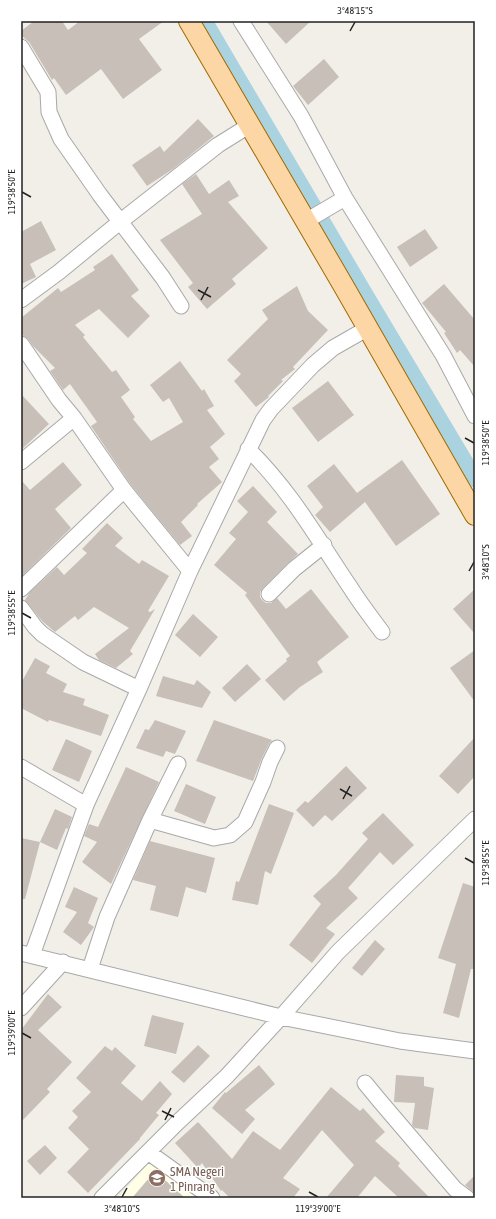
<svg xmlns="http://www.w3.org/2000/svg" width="496" height="1219" viewBox="0 0 496 1219" font-family="'Asap Condensed',sans-serif">
<rect width="100%" height="100%" fill="#f2efe9"/>
<path fill="#ffffe5" d="M153,1158L203,1198H118Z"/>
<g fill="none" stroke-linecap="round" stroke-linejoin="round">
<path stroke="#aad3df" stroke-width="17" d="M204,21L364,293L475,479"/>
</g>
<path fill="#c7bfb8" d="M34,21H62L68,30L80,21H164L139,39L162,70L123,99L101,69L66,95L54,78L52,80L29,42L21,35V31Z
M266,21H311L286,44Z
M324,59L339,77L308,105L293,86Z
M198,119L214,136L173,169L147,186L132,165L160,146L164,152Z
M196,174L209,194L229,180L239,196L228,202L268,248L232,279L236,284L207,309L188,287L193,283L160,240L202,214L182,184Z
M41,221L56,250L30,264L36,277L21,284V232Z
M425,229L438,248L410,267L397,247Z
M112,254L139,290L131,296L150,316L128,338L99,309L75,325L85,335L83,337L112,372L116,370L130,390L121,397L135,417L133,419L151,441L183,422L169,398L163,402L150,385L180,361L202,391L204,389L214,406L207,410L225,434L210,447L219,459L209,467L222,482L197,504L198,505L181,522L192,536L180,545L131,485L91,426L97,422L70,384L63,390L50,371L55,368L33,346L28,339L21,334V318L58,288L61,292L95,270L93,267Z
M444,284L475,320V367L460,350L457,353L444,333L446,332L422,303Z
M297,286L308,311L328,330L293,367L295,369L281,380L283,381L268,396L269,397L256,407L234,381L241,374L227,360L268,319L262,310Z
M328,381L354,415L318,442L292,408Z
M21,394L49,424L21,450Z
M402,460L440,514L396,546L365,502L330,532L315,515L323,507L307,486L334,464L357,493Z
M63,462L82,485L55,509L71,528L21,577V480L30,490Z
M253,486L277,512L267,522L298,554L288,563L263,588L260,592V597L262,600L266,603H271L277,598L286,609L311,589L349,637L317,662L323,672L300,687L284,701L265,680L287,661L286,659L290,656L245,595L247,593L214,565L236,539L229,533L248,512L237,501Z
M107,523L123,538L115,546L139,564L142,560L169,576L148,611L150,612L155,609L130,651L133,654L116,668L99,660L95,654L129,628L94,607L78,620L75,616L55,632L42,621L25,600L30,592L57,567L64,575L87,553L82,549Z
M475,589V634L453,609Z
M193,614L218,637L200,657L175,635Z
M475,650V702L450,668Z
M35,658L50,666L46,673L67,684L63,692L85,699L83,705L109,715L101,736L49,720L48,722L21,708V683Z
M247,664L261,679L235,702L222,688Z
M163,676L194,685L197,680L211,692L202,708L156,696Z
M155,720L186,731L175,754L166,751L163,757L136,748L145,729L149,730Z
M214,720L272,740L269,744L262,758L253,781L196,761Z
M475,737V776L458,794L439,776Z
M66,739L92,751L79,782L52,770Z
M346,766L367,788L332,821L325,815L313,827L296,810L305,801L308,803Z
M126,767L159,782L111,884L82,862L97,842L84,836L89,824L98,827Z
M186,784L216,797L205,824L174,811Z
M269,804L294,813L271,874L265,871L258,905L232,900L236,881L239,882Z
M55,809L72,817L68,829L66,828L57,850L40,842Z
M383,813L414,845L393,865L380,852L348,888L358,898L326,928L335,934L312,963L289,945L321,904L313,896L336,875L368,839L362,833Z
M21,838L40,842L25,899H21Z
M150,841L215,858L206,893L186,887L178,917L150,910L156,886L133,880Z
M463,883L475,887V962L473,969H471L459,1018L443,1013L456,964L438,958Z
M74,887L98,898L88,923L94,927L81,945L63,932L77,912L65,907Z
M375,940L385,949L362,976L352,968Z
M48,994L62,1007L38,1030L72,1062L47,1089L50,1092L21,1122V1030Z
M152,1015L184,1023L176,1054L144,1046Z
M198,1045L210,1056L184,1083L171,1072Z
M105,1046L112,1051L115,1047L136,1066L121,1083L142,1101L160,1081L172,1094L156,1113L159,1115L140,1138V1139L88,1193L67,1172L89,1149L68,1128L78,1117L72,1111L91,1092L76,1078Z
M259,1065L275,1084L245,1110L255,1119L242,1134L212,1108L225,1092L226,1093Z
M396,1075L424,1077V1086L434,1088L428,1130L415,1128L412,1125L415,1103L394,1102Z
M331,1087L360,1111L363,1108L385,1132L375,1141L400,1163L398,1166L430,1198H399L375,1176L357,1198H326L354,1165L322,1130L283,1178L300,1189L293,1198H230L222,1190L221,1191L202,1163L198,1168L175,1143L198,1122L232,1159L253,1131L280,1150Z
M45,1145L57,1158L40,1175L27,1161Z
M155,1171L185,1198H132Z
M475,1175V1194L465,1185Z"/>
<g fill="none" stroke-linecap="round" stroke-linejoin="round">
<defs>
<path id="minor" d="M241,21L301,116L345,198L443,355L475,416
M21,47L48,92L49,112L61,139L100,195L163,278L181,306
M306,221L345,198
M21,300L59,272L121,221L218,145L250,125
M21,344L59,400L74,418L124,490L190,571
M248,449C291,491 317,538 350,587C360,603 371,617 382,632
M21,462L74,418
M21,589L124,490
M269,594L294,569L324,545
M21,608L35,627L42,634L83,662L139,689
M21,767L86,805
M150,820L178,764
M21,953L281,1017L400,1041L475,1051
M32,955L86,805L139,689L190,571L263,420L271,409L313,365L333,348L368,328
M90,969L107,917L150,820L214,838L230,835L245,822L263,782L270,762L277,748
M21,1008L63,962
M365,1083L379,1100L455,1189L467,1198
M148,1152L212,1198
M102,1198L177,1123L227,1076L281,1017L338,952L475,819"/>
<path id="major" d="M189,21L343,285L475,515"/>
</defs>
<use href="#minor" stroke="#a9a9a9" stroke-width="17"/>
<use href="#major" stroke="#a06b00" stroke-width="22"/>
<use href="#minor" stroke="#fff" stroke-width="15"/>
<use href="#major" stroke="#fcd6a4" stroke-width="20"/>
</g>
<path fill="none" stroke="#222" stroke-width="1.5" d="M350,31L355,22M22,192L31,197M198,290L211,297M201,300L208,287M465,438L474,443M469,571L474,562M22,613L31,618M340,789L352,796M343,799L350,786M465,858L474,863M22,1033L31,1038M162,1111L174,1117M165,1120L171,1108M309,1192L318,1197M122,1197L127,1188"/>
<defs>
<symbol id="school-disc" viewBox="-11 -11 22 22"><circle r="9.5" fill="#8d6e63" stroke="#fff"/><path d="M0-5L7-2L0 1L-7-2ZM-4 1L0 2.5L4 1V4Q0 6-4 4Z" fill="#fff"/></symbol>
</defs>
<g fill-rule="evenodd">
<use href="#school-disc" x="147" y="1168" width="20" height="20"/>
</g>
<g text-anchor="middle" dominant-baseline="central" stroke-width="3" stroke-linejoin="round" paint-order="stroke">
<g font-size="13" fill="#785e54" stroke="#fff" text-anchor="start">
<text x="170" y="1171">SMA Negeri<tspan x="170" dy="15">1 Pinrang</tspan></text>
</g>
</g>
<rect width="496" height="1219" fill="none" stroke="#ffffff" stroke-width="44"/>
<rect x="22" y="22" width="452" height="1175" fill="none" stroke="#222" stroke-width="1.5"/>
<g font-size="10" text-anchor="middle" fill="#222">
<text x="355" y="14">3°48'15"S</text>
<text transform="translate(11 192) rotate(-90)" y="4">119°38'50"E</text>
<text transform="translate(485 443) rotate(-90)" y="4">119°38'50"E</text>
<text transform="translate(485 562) rotate(-90)" y="4">3°48'10"S</text>
<text transform="translate(11 613) rotate(-90)" y="4">119°38'55"E</text>
<text transform="translate(485 863) rotate(-90)" y="4">119°38'55"E</text>
<text transform="translate(11 1033) rotate(-90)" y="4">119°39'00"E</text>
<text x="122" y="1212">3°48'10"S</text>
<text x="318" y="1212">119°39'00"E</text>
</g>
</svg>
